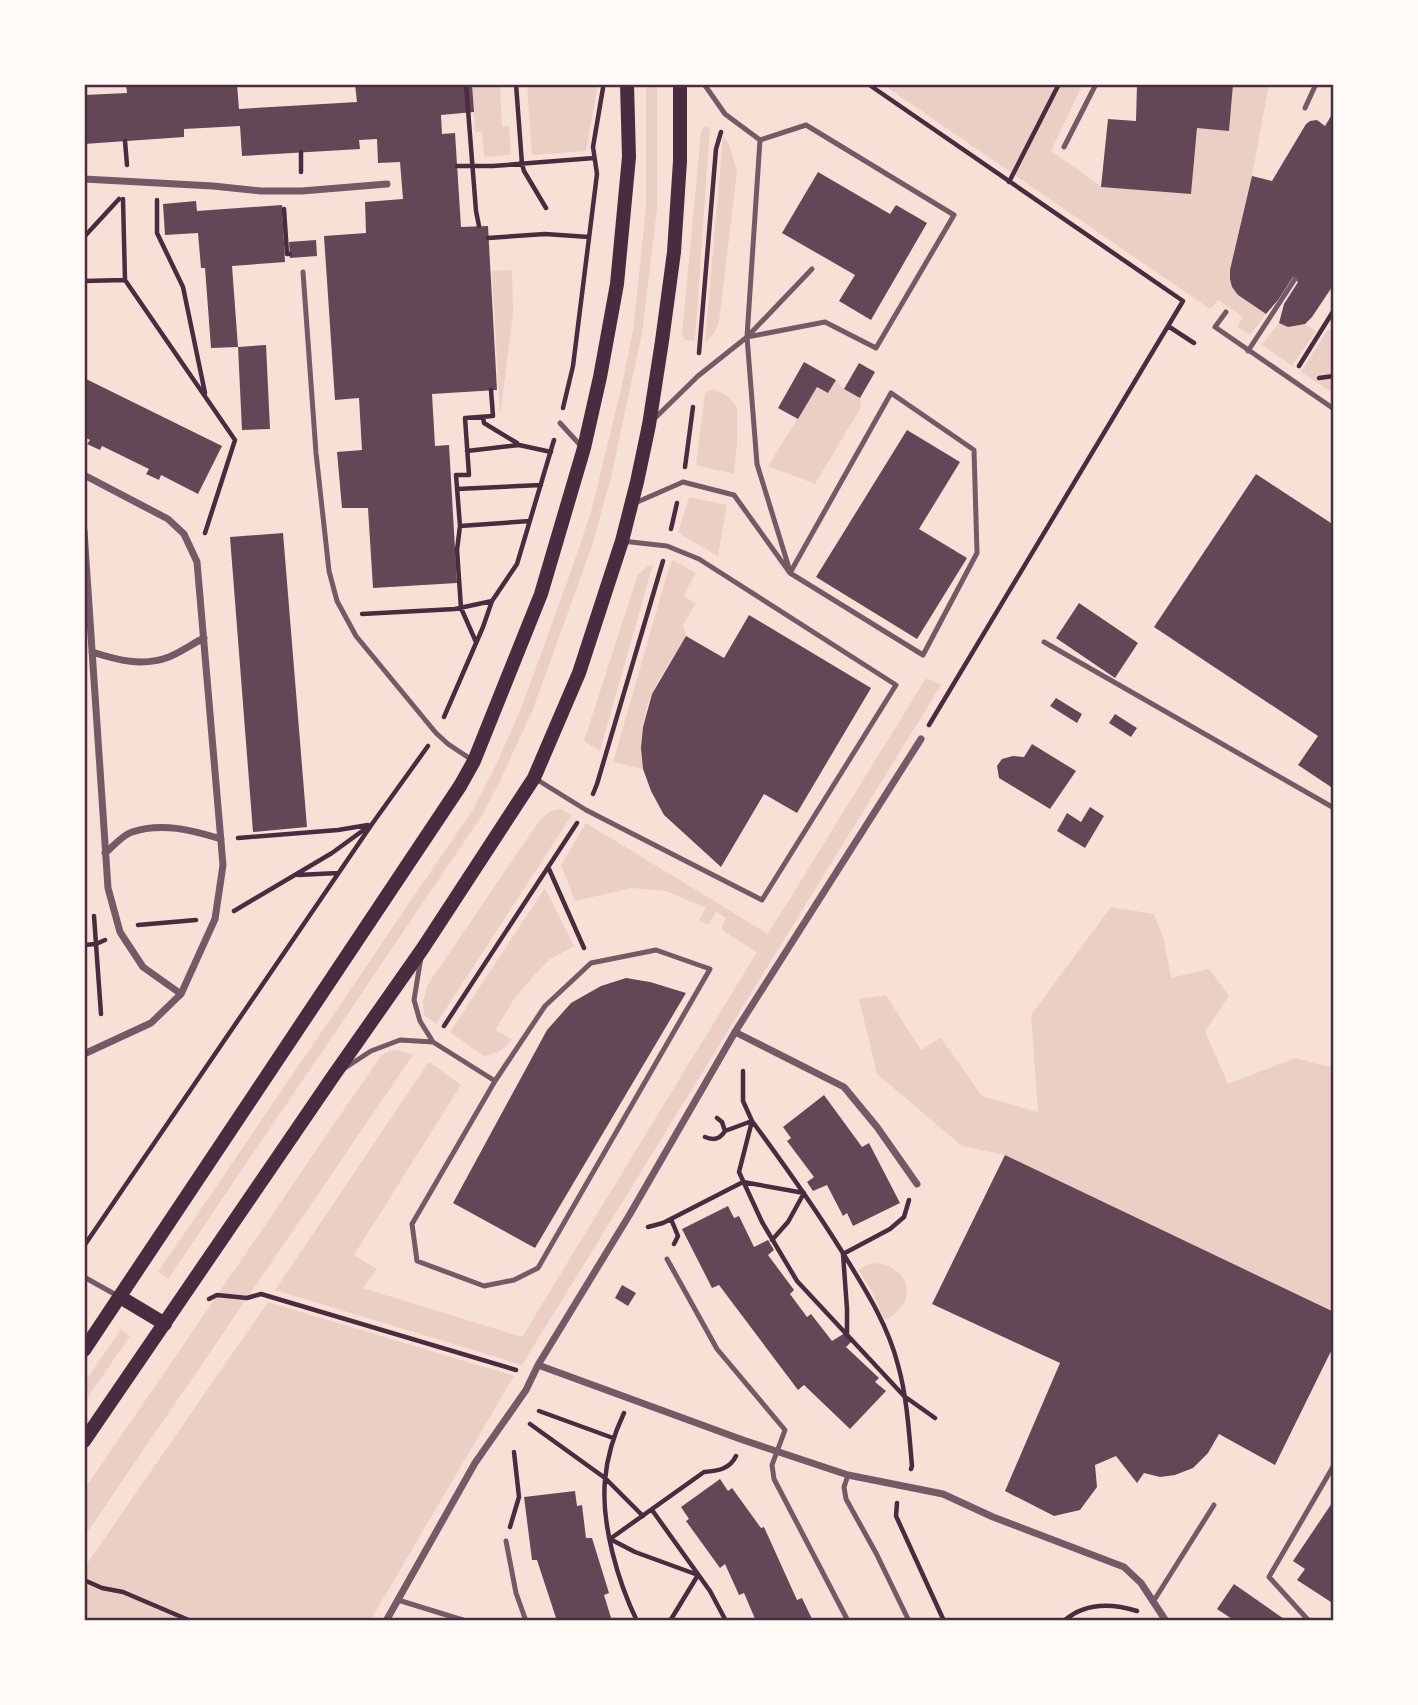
<svg xmlns="http://www.w3.org/2000/svg" width="1418" height="1705" viewBox="0 0 1418 1705" font-family="Arial,sans-serif">
<rect width="100%" height="100%" fill="#f7e1d7"/>
<path fill="#ebcfc5" d="M472,84H500L502,126H509L511,155L484,157L482,132H475Z
M527,84H598L586,151L532,155Z
M646,84H657V209L642,333L611,477L592,546L533,709L500,781L481,817L168,1279L158,1272L472,811L496,765L522,706L571,571L591,512L621,389L633,331L646,208Z
M882,84H1083L1051,151L1102,187L1191,194L1197,128L1233,84H1269L1252,176L1230,271C1230,295 1248,302 1266,314L1250,335L1237,327L1243,317L1218,300L1210,309Z
M703,127H710L695,341L685,340L682,334L701,133Z
M723,136L729,144L737,172L719,322L714,334L705,342Z
M512,270L513,314L500,416L492,271Z
M1279,323L1289,327L1305,324L1316,331L1292,366L1262,345Z
M1328,329L1334,333V394L1301,372Z
M836,380L844,389L860,398L861,407L815,484L768,466L817,387L828,393Z
M714,389L728,396L737,407V444L734,474L696,465L705,393Z
M689,497L727,505L718,556L678,533Z
M673,560L696,573L683,596L696,603L683,626L686,636C675,654 662,673 652,693C641,716 641,743 643,769L613,762L670,564Z
M653,564L600,751L584,741L638,574L648,566Z
M926,678L941,685L522,1365L275,1290L429,1062L461,1085L354,1255L377,1269L363,1288L522,1337L757,952L723,931L722,926L726,918L716,912L708,925L699,920L706,908L666,891L632,888L575,901L561,865L586,823L768,934Z
M561,809L572,815L436,1024L424,1015L423,1002L428,984L540,820L550,811Z
M545,888L574,946L549,960L532,978L514,999L495,1030L512,1039C504,1050 498,1053 484,1056L450,1032Z
M1111,907L1154,914L1164,940L1171,978L1209,969L1229,996L1205,1031L1228,1084L1295,1058L1334,1068V1312L1005,1155L962,1146L877,1074L859,999L886,995L921,1050L941,1038L982,1096L1038,1112L1031,1015Z
M399,1050L413,1055L84,1537V1490L380,1057L389,1051Z
M880,1263C914,1272 916,1305 885,1320L869,1286L858,1270L868,1264Z
M268,1302L514,1376L370,1621H84V1568Z
M121,1329L130,1336L84,1403V1383Z"/>
<path fill="#644757" d="M126,84H237L239,109L357,102L355,84H472L474,112L441,115L442,134L455,133L461,227L488,226L497,390L432,394L435,446L449,445L457,583L373,588L368,508H342L337,452L362,450L359,398L335,400L324,236L366,233L365,202L403,199L400,162L378,163L377,139L359,140L360,149L242,156L240,126L184,129V137L84,144V95L127,93Z
M1137,84H1233L1229,131L1197,128L1191,194L1101,187L1108,119L1136,121Z
M1334,111V284L1312,317L1305,324L1288,327L1279,323L1284,304L1298,282L1293,277L1278,300L1266,314L1238,295L1232,287L1230,279V270L1252,176L1272,181L1306,124L1310,121L1317,120L1325,126Z
M818,172L890,214L896,205L927,223L871,320L839,301L855,275L782,233Z
M196,201L197,211L282,205L285,262L232,266L238,347L211,348L205,268H201L198,233L165,235L163,204Z
M316,240L317,256L290,258L289,242Z
M266,345L270,429L242,430L238,347Z
M804,362L836,380L828,393L817,387L798,419L778,408Z
M859,363L875,372L860,398L844,389Z
M84,378L222,446L198,494L161,475L159,480L146,474L149,469L102,446L100,450L87,444L90,440L84,437Z
M907,430L960,462L919,529L967,558L917,639L816,577Z
M1256,474L1334,525V789L1298,765L1318,736L1154,627Z
M283,533L307,827L253,832L230,537Z
M1079,603L1138,643L1115,678L1056,638Z
M749,615L871,688L797,813L764,794L721,867L664,815L651,791L643,769L641,748L643,727L652,694L686,636L724,658Z
M1056,698L1082,714L1077,723L1050,706Z
M1115,714L1137,728L1131,737L1109,723Z
M1032,744L1076,771L1050,809L999,778L997,766L1002,759L1013,756L1024,757Z
M1090,807L1104,816L1085,848L1057,831L1067,813L1081,822Z
M626,978L650,982L686,993L535,1248L453,1203L547,1030L571,1003L601,986Z
M824,1095L862,1147L869,1143L900,1203L853,1226L847,1213L843,1216L827,1185L813,1191L807,1182L814,1177L787,1141L791,1138L783,1127Z
M1005,1155L1334,1312V1345L1275,1465L1219,1434L1208,1453L1193,1468L1175,1475L1160,1477L1144,1473L1137,1483L1116,1456L1095,1465L1097,1487L1080,1510L1054,1516L1005,1491L1060,1363L932,1304Z
M728,1206L734,1218L739,1216L754,1247L768,1240L774,1250L768,1255L794,1290L790,1294L807,1317L811,1314L832,1341L845,1333L852,1341L846,1347L879,1378L875,1382L886,1391L850,1429L804,1385L798,1390L719,1285L712,1288L682,1229Z
M622,1285L636,1293L628,1306L615,1298Z
M720,1479L728,1491L732,1488L761,1528L764,1527L797,1600L802,1598L813,1621H756L744,1593L739,1595L725,1564L720,1568L686,1521L689,1519L681,1507Z
M575,1491L577,1506L582,1505L586,1538H592L609,1593L604,1595L612,1621H557L537,1560H532L524,1497Z
M1334,1500V1604L1297,1580L1305,1569L1293,1561Z
M1234,1584L1287,1621H1235L1217,1609Z"/>
<g fill="none" stroke-linecap="round" stroke-linejoin="round">
<path stroke="#4a2c40" stroke-width="4.5" d="M466,84L476,211L479,226
M516,84L522,164L524,171L546,208
M868,84L1183,301L1168,326L1194,343
M125,141L127,165
M301,152V172
M457,166H493L594,158
M1009,182L1059,84
M157,200V233L183,287L205,393
M284,209L287,254H290
M84,237L119,199
M488,238L545,234L589,237
M125,280L235,440L205,533
M84,281L125,280L123,199
M699,353L716,149L721,132
M1299,366L1334,310
M1319,378L1334,376
M563,408L573,366L597,174L593,147L603,88
M483,417L484,423L517,443
M467,451L519,445L551,452
M685,467L693,407
M457,489L541,485
M460,526L530,521
M671,529L677,503
M362,614L455,609L492,601
M476,642L461,608L457,550L460,526L456,475H469L465,418L493,416L491,390
M444,717L483,627L492,601L517,564L554,440
M929,725L1168,326
M593,794L597,784L663,561
M238,838L338,830L368,825
M549,869L584,948
M298,875L338,873
M234,911L332,853L369,826
M94,916L101,1014
M138,925L196,920
M84,945L96,944L105,940
M444,1026L577,823
M743,1071V1101L752,1121L739,1172L762,1222L797,1281L904,1396L935,1418
M725,1131L752,1121C783,1163 813,1205 841,1250C863,1286 887,1322 898,1365C907,1397 909,1432 912,1466L911,1469
M705,1137C714,1141 720,1139 725,1131L722,1122L717,1118
M671,1219L678,1236L674,1244
M648,1227L663,1223L743,1182L804,1193L788,1222L772,1240
M84,1246L372,824L428,746
M209,1299L217,1295L247,1298L261,1294L516,1370
M847,1334V1309L843,1254L890,1229L904,1217L909,1200
M539,1411L613,1438
M624,1413C614,1434 607,1457 605,1480C601,1524 618,1582 637,1621
M530,1424L605,1478L643,1516
M897,1503L896,1516L944,1621
M652,1510L710,1591L726,1621
M510,1527L519,1497L514,1452
M84,1580L102,1588L123,1592L191,1621
M670,1621L698,1575L635,1552L610,1539L704,1472C718,1471 730,1469 736,1456
M1064,1621C1084,1603 1111,1603 1137,1611"/>
<path stroke="#755966" stroke-width="5" d="M704,84L725,114L760,140
M1305,108L1316,84
M760,140L747,337L757,464L789,568
M1064,147L1096,84
M303,272L316,453L329,571L337,601L356,636L436,733L448,744L472,760
M1226,312L1215,327L1334,409
M747,337L825,322L876,348L954,215L806,125L760,140
M1248,351L1295,279
M653,420L698,376L747,337L812,269
M560,423L581,446
M635,503L683,482L734,495L790,573L923,655L977,553L974,450L891,393L790,573
M1044,642L1334,808
M536,779L586,810L762,900L896,685L699,559L667,546L622,541
M421,957L414,1000L420,1021L433,1042L495,1081L412,1224L417,1261L484,1286L514,1280L538,1268L710,969L656,950L591,963L545,1006L495,1081
M345,1068L371,1051L400,1040L433,1042
M667,1259L717,1349L785,1430L772,1465L774,1479L848,1621
M84,1277L118,1296
M848,1475L844,1487L846,1499L876,1553L909,1621
M506,1541L516,1593L526,1621
M398,1600L466,1621
M1153,1602L1214,1505
M1309,1621L1269,1577L1334,1465"/>
<path stroke="#755966" stroke-width="7" d="M84,179L213,186L261,191H302L387,184
M84,475L168,519L184,534L197,562L223,865L215,919L181,994L151,1023L84,1054
M84,531L108,888L120,932L143,967L181,994
M92,652C117,660 143,667 169,657C181,652 192,644 204,638
M105,853C113,847 122,835 132,832C161,822 192,830 221,839
M735,1032L844,1087L877,1127L917,1184
M538,1365L743,1440L848,1475L943,1494L993,1517L1124,1567L1141,1583L1166,1621
M386,1621L475,1463L526,1390L538,1365L630,1214L735,1032L921,739"/>
<path stroke="#4a2c40" stroke-width="14" d="M120,1297L165,1324
M84,1350L460,786L474,761L541,594L584,448L600,377L617,284L629,157L627,84
M84,1441L334,1075L423,948L534,778L579,673L622,541L637,482L649,425L662,341L674,252L680,161V84"/>
</g>
<rect width="1418" height="1705" fill="none" stroke="#fffaf5" stroke-width="172"/>
<rect x="86" y="86" width="1246" height="1533" fill="none" stroke="#4a2c40" stroke-width="2.5"/>
</svg>
